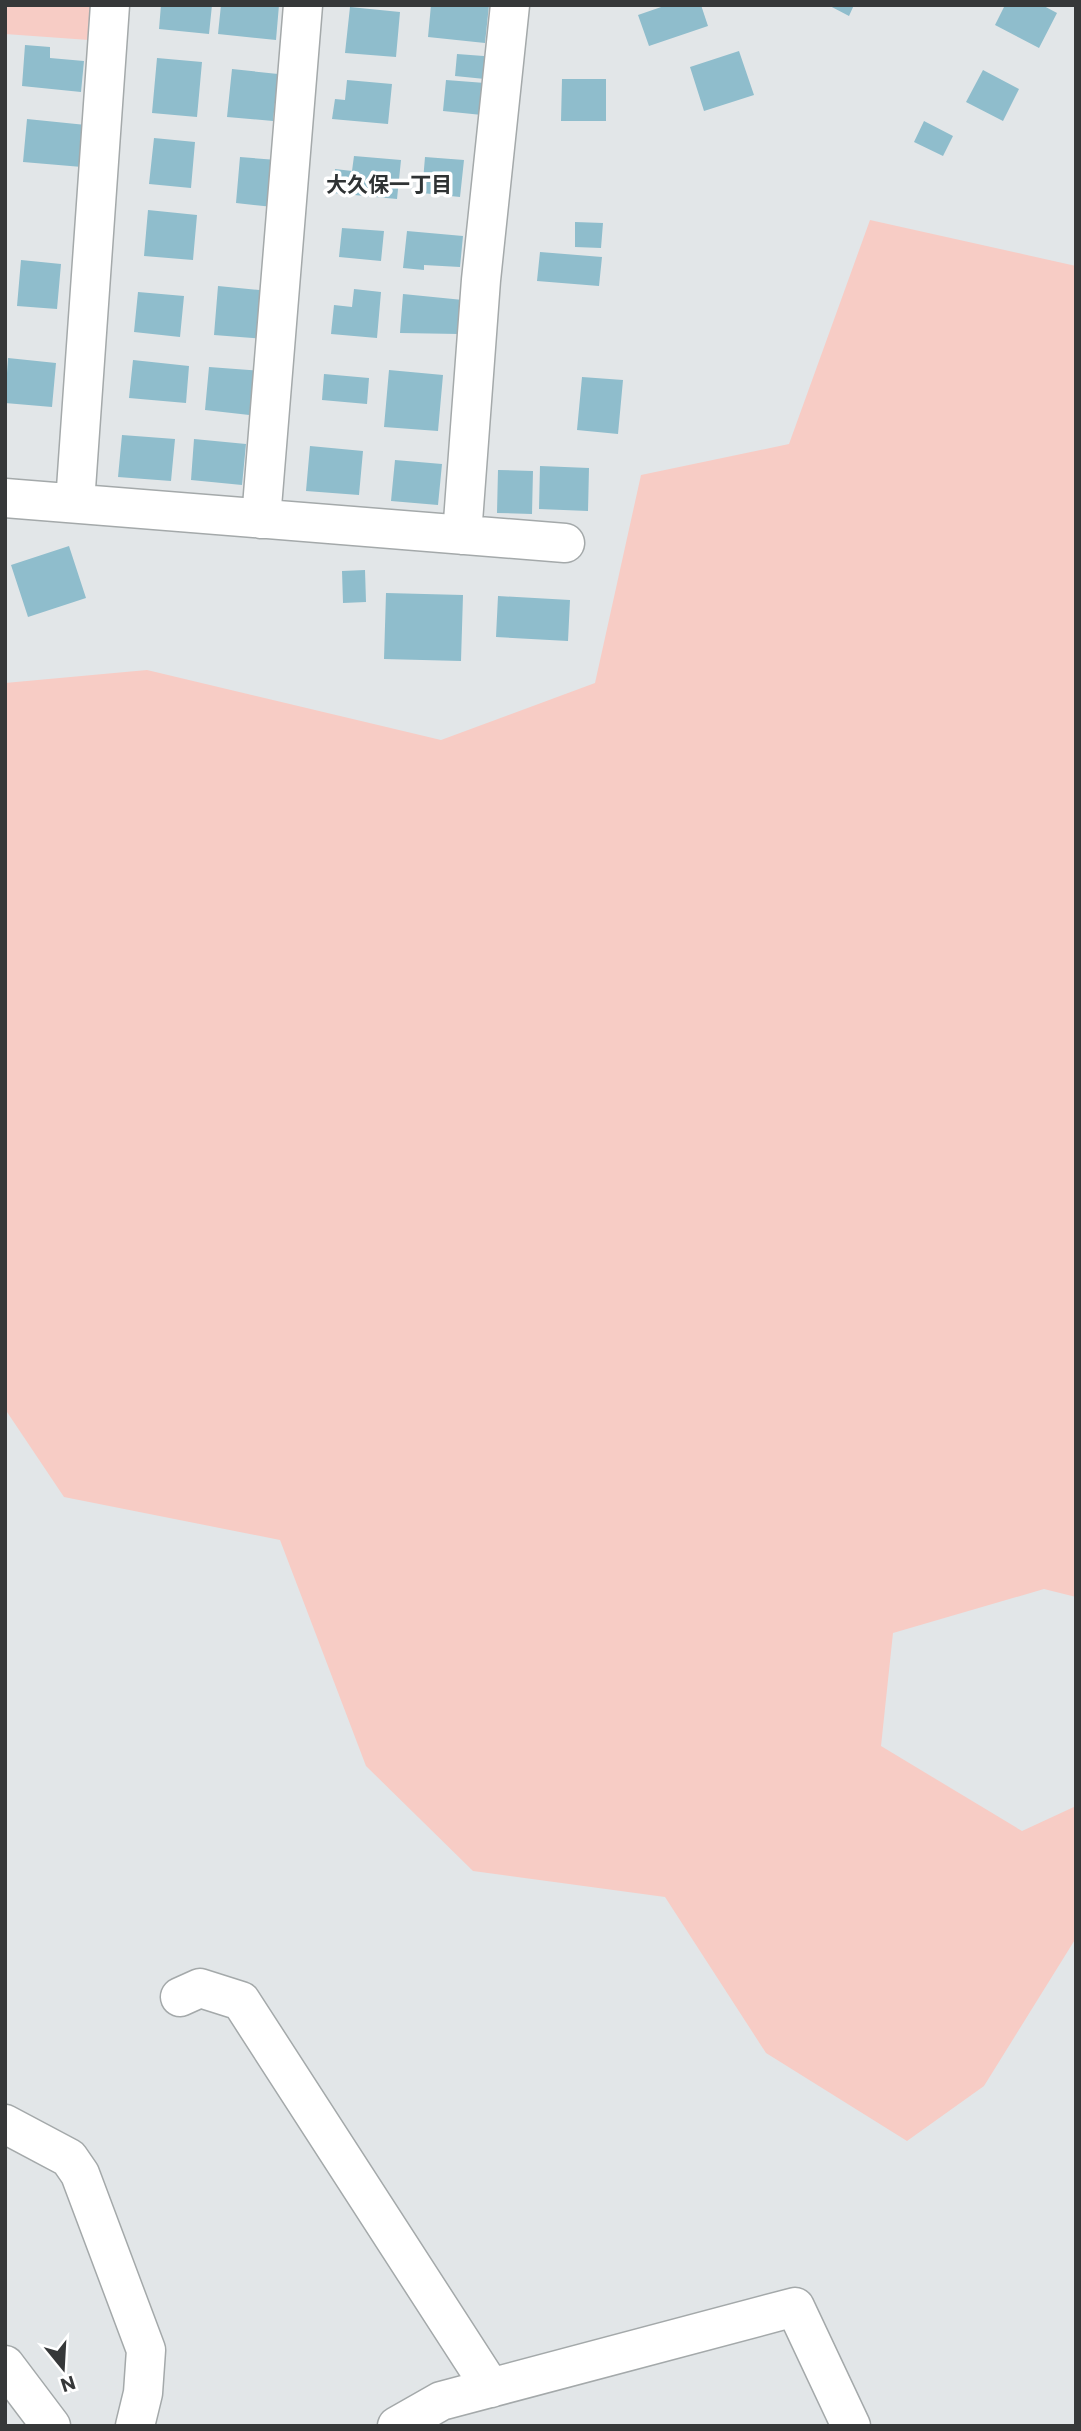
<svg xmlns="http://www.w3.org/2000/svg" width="1081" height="2431" viewBox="0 0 1081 2431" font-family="Commissioner,'Noto Sans JP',sans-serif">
<rect width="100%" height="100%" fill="#e2e6e8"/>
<path fill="#f7ccc5" d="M5,5H92L89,40L5,34Z
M870,220L1076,266V1597L1044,1589L893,1633L881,1746L1022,1831L1076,1806V1938L984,2086L907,2141L766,2053L665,1897L473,1871L366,1766L280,1540L64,1497L5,1409V683L147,670L441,740L595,683L641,475L789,444Z"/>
<path fill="#8fbdcc" d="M161,5H212L209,34L159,29Z
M221,5H279L276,40L218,34Z
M431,5H489L485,43L428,37Z
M667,5H701L708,26L649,46L638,15Z
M828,5H854L849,16Z
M1005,5H1042L1057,13L1039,48L995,25Z
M350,7L400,12L396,57L345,53Z
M25,45L50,47V58L84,61L81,92L22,86Z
M739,51L754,95L704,111L690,67Z
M457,54L497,57L495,80L455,76Z
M157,58L202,62L197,117L152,113Z
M232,69L278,74L273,121L227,117Z
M983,70L1019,89L1003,121L966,102Z
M562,79H606V121H561Z
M347,80L392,84L388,124L332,119L335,99L345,100Z
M446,80L485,83L482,115L443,111Z
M27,119L86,125L82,167L23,162Z
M924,121L953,136L943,156L914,142Z
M154,138L195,142L191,188L149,184Z
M354,156L401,160L397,199L333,193L335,169L352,171Z
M240,157L277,160L273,207L236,203Z
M425,157L464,160L460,197L422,193Z
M148,210L197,215L193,260L144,256Z
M575,222L603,223L601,248L575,247Z
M342,228L384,231L381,261L339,257Z
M407,231L463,236L460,267L424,265V270L403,268Z
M540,252L602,257L599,286L537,281Z
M21,260L61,264L57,309L17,306Z
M218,286L270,291L265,339L214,335Z
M354,289L381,292L377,338L331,334L334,305L352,307Z
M138,292L184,296L180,337L134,332Z
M403,294L463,300L459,334L400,333Z
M8,358L56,363L52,407L5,403Z
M133,360L189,366L186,403L129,398Z
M209,367L262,371L258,416L205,410Z
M389,370L443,375L438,431L384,427Z
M324,374L369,378L367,404L322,400Z
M582,377L623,380L618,434L577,430Z
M122,435L175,439L171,481L118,477Z
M194,439L246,444L242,485L191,480Z
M310,446L363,451L359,495L306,491Z
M395,460L442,464L438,505L391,501Z
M540,466L589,468L588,511L539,509Z
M498,470L533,471L532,514L497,513Z
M69,546L86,598L28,617L11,565Z
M365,570L366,602L343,603L342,571Z
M386,593L463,595L461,661L384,659Z
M498,596L570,600L568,641L496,637Z"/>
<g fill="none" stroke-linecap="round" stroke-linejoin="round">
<defs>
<path id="street" d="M5,498L565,543
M75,503L110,5
M261,519L303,5
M462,535L481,280L510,5
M180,1997L200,1988L241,2001L491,2388
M5,2124L69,2158L80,2174L146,2350L143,2393L135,2426
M5,2365L51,2426
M397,2426L441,2401L795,2307L851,2426"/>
</defs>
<use href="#street" stroke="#a4a9aa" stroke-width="41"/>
<use href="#street" stroke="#fff" stroke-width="38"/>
</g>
<g text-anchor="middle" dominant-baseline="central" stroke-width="7" stroke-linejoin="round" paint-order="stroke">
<g font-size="21" font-weight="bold" fill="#2f3334" stroke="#fff">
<text x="389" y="183">大久保一丁目</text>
</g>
</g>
<rect width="1081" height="2431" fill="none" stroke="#363839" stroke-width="14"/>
<g transform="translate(63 2368) rotate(162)" stroke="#ffffff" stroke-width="5" paint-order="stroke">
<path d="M0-5L12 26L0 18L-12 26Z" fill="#363839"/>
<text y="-10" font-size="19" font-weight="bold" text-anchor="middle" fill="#363839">N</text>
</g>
</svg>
